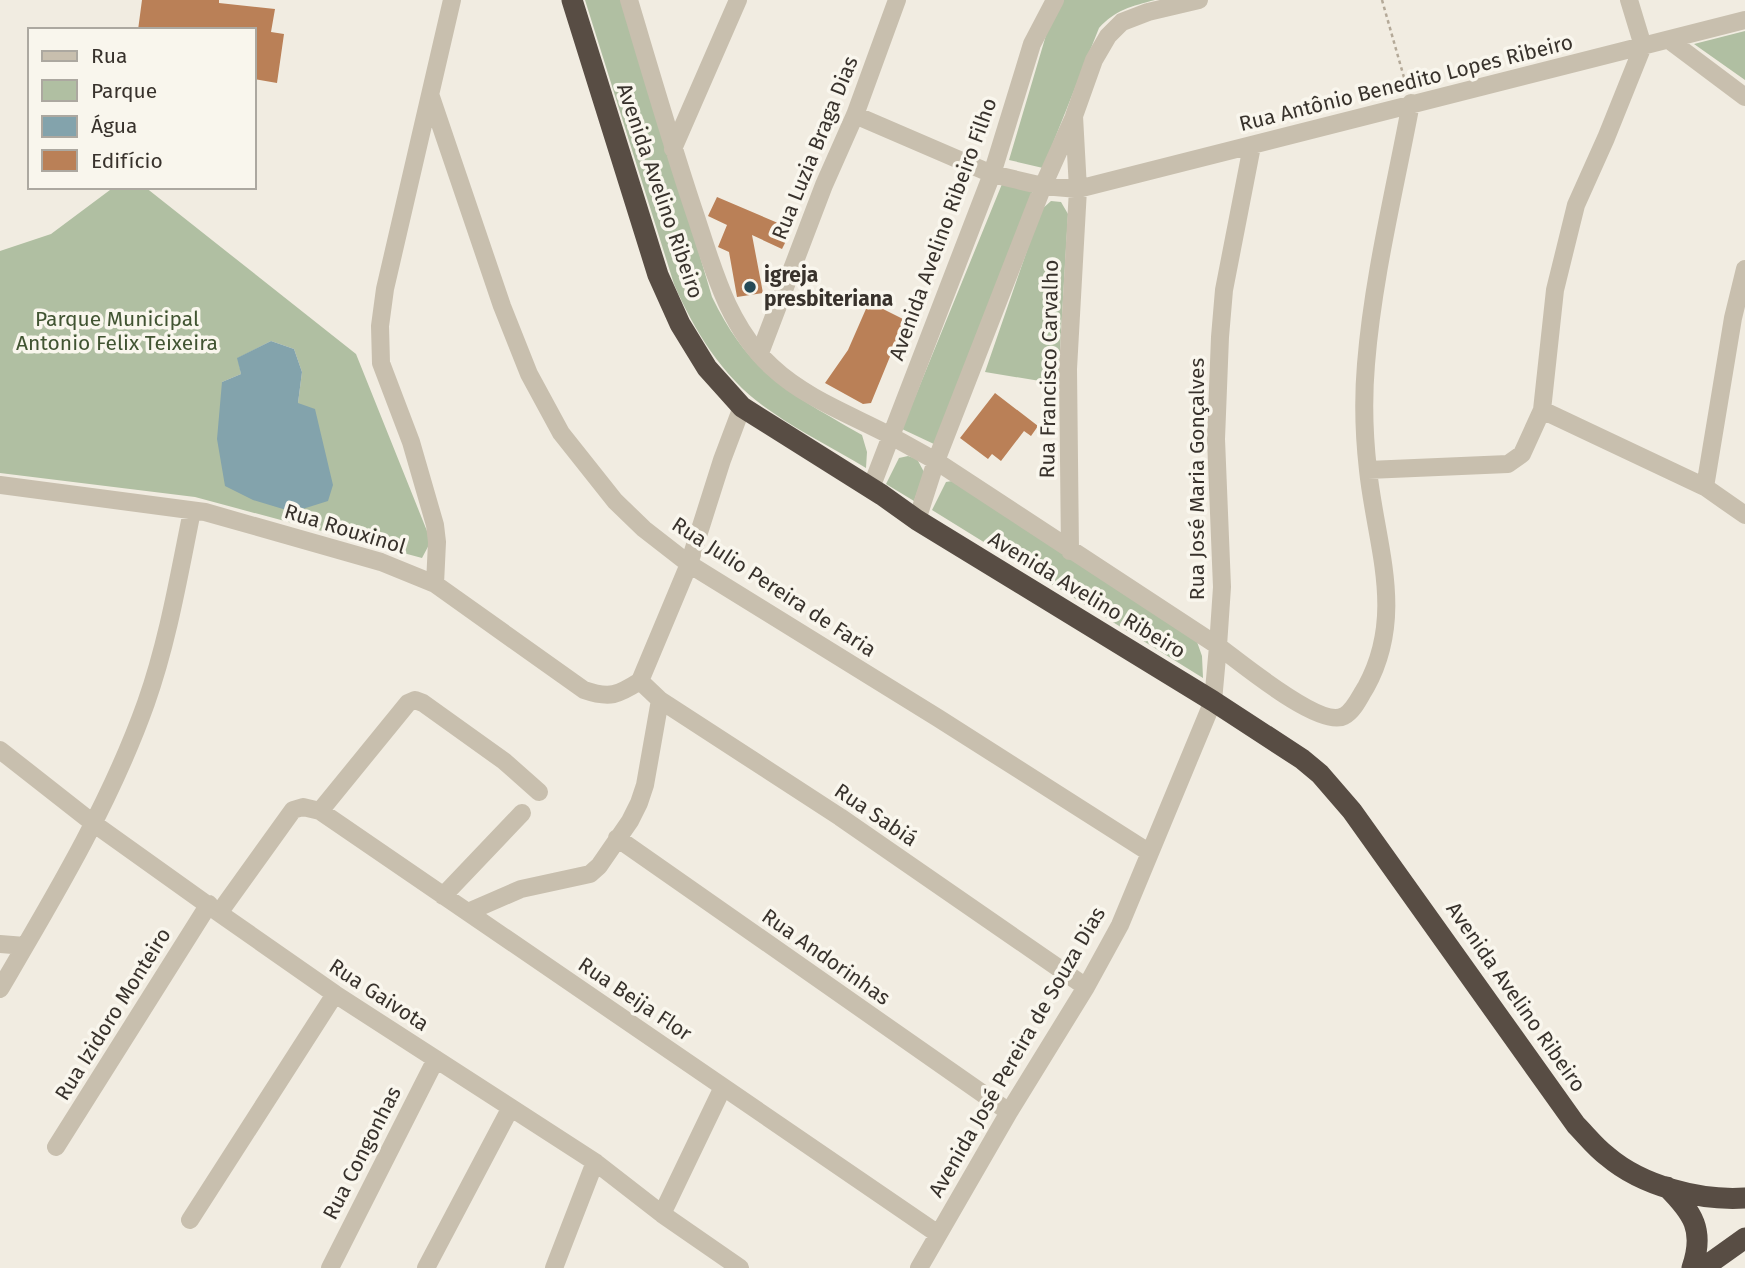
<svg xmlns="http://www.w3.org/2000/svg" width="1745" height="1268" viewBox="0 0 1745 1268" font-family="'Fira Sans',sans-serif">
<rect width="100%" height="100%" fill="#f1ece1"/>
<path fill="#b0bfa2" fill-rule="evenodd" d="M585,0H624L712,297C750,375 790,393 862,435L867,452L866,468C835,449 802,433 772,412C726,382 695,333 674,284Z
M1064,0H1155C1132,6 1115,10 1099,28L1043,168L1009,160L1049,25Z
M1745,31V80L1694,44Z
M1002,184L1033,191L936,445L902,429Z
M114,187H145L356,354L431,541L422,558L195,497L0,473V251L51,234ZM271,341L294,349L302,372L298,403L222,382L241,374L238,358Z
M1051,201L1061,202L1068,214L1058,384L985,372L1041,210Z
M908,456L917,459L924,472L914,501L886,484L899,458Z
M952,481L1196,639L1202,656L1203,678L932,510L946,482Z"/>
<path fill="#83a3ac" d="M271,341L294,349L302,372L298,403L315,409L333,485L328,501L293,512L253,500L225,486L217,439L222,382L241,374L237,358Z"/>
<path fill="#ba8057" d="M142,0H219V3L275,9L271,32L284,34L277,83L254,79V30L204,28L203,30H138Z
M717,197L792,229L782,249L752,235L763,293L737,297L729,252L718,247L727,225L708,216Z
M869,302L905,320L871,403L863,404L825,383L848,350Z
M995,393L1038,426L1031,436L1024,431L1001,461L992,454L988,459L960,438Z"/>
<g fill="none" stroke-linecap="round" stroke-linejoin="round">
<path stroke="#b4a998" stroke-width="2.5" stroke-dasharray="3.5 3.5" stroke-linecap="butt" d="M1382,0L1407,88"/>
<path stroke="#c8bfae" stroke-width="18" d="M629,0C650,70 670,139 693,208C712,264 726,325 772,367C805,398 851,415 891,436L871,488
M1055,0L1032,44L992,174L891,436L936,461L1218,646L1222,587L1216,439L1220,337L1224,290L1252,146
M1669,40L1745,97
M431,97L502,306L529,374L561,433L615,501L644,529L689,564L938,718L1150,853
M855,115L992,174L1043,186L1078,189L1745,20
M673,149L738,0
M760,353L824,185L855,115L897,0
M1542,410L1705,487L1745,515
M1368,470L1508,464L1522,454L1542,410L1555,290L1576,205L1606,138L1643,46L1629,0
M0,485L205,512L381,562L435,584L584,690C610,699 618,695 640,681
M1705,487L1733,318L1745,269
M917,520L936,461L1043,186L1073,119
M1070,551L1068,369L1078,189L1074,116L1094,60L1108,36L1122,22L1148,12L1199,0
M435,584L437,542L435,525L411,442L381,363L380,326L385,289L452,0
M640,681L660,700L840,817L1086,987
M640,681L689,564L722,460L742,407
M0,750L93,823L219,913L335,994L595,1162L662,1214L740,1268
M320,811L408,703L415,700L423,703L504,761L539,792
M617,838L1009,1112
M443,896L522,813
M468,912L521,889L590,874L599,866L630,821L639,803L645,785L660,700
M219,913L293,810L303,807L320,811L938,1234
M0,944L25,946
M0,989C54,897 110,804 146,703C168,641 179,575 192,511
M56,1147L209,904
M662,1214L723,1087
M190,1220L335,994
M330,1268L436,1059
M426,1268L510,1109
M554,1268L595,1162
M919,1268L1009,1112L1086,987L1120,925L1213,701L1218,646C1240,662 1320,729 1344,716C1354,711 1360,696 1366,687C1406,614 1376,546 1368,470C1364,435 1363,399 1366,364C1373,277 1395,189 1411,103"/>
<path stroke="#584d44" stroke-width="21" d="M572,0L658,275L680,324L707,368L742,407L882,495L917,520L1213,701L1302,759L1320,774L1352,811L1576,1125C1586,1135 1595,1147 1607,1156C1642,1186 1700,1201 1745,1198
M1667,1187C1693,1213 1705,1230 1692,1268
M1703,1268L1745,1238"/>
</g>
<circle fill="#254a56" stroke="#f9f6ed" stroke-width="2.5" cx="750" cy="287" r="7"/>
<g text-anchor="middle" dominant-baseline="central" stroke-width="7" stroke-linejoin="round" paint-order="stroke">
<g font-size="21" fill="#38322c" stroke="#f9f6ed">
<text transform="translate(1406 83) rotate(-14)">Rua Antônio Benedito Lopes Ribeiro</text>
<text transform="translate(815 148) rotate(-68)">Rua Luzia Braga Dias</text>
<text transform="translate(660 191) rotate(71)">Avenida Avelino Ribeiro</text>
<text transform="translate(943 229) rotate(-70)">Avenida Avelino Ribeiro Filho</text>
<text transform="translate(1049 369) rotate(-89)">Rua Francisco Carvalho</text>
<text transform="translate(1197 479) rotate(-90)">Rua José Maria Gonçalves</text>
<text transform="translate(345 529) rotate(17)">Rua Rouxinol</text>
<text transform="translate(774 587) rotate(33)">Rua Julio Pereira de Faria</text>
<text transform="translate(1087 595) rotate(31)">Avenida Avelino Ribeiro</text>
<text transform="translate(876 815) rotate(34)">Rua Sabiá</text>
<text transform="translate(826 957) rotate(35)">Rua Andorinhas</text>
<text transform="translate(379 995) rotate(33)">Rua Gaivota</text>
<text transform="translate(1516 997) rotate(55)">Avenida Avelino Ribeiro</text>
<text transform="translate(635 999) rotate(34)">Rua Beija Flor</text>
<text transform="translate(113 1014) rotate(-58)">Rua Izidoro Monteiro</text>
<text transform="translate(1017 1052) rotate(-60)">Avenida José Pereira de Souza Dias</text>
<text transform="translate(362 1153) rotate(-63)">Rua Congonhas</text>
</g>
<g font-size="21" font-weight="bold" fill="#38322c" stroke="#f9f6ed" text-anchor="start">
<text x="764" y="275">igreja<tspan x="764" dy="24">presbiteriana</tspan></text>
</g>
<g font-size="21" fill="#415432" stroke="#f9f6ed">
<text x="117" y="319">Parque Municipal<tspan x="117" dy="24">Antonio Felix Teixeira</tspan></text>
</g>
</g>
<rect x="28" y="28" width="228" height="161" fill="#f9f6ed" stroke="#aca8a0" stroke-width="2"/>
<rect x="42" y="51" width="35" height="10" fill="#c8bfae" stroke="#aca8a0" stroke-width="2"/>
<text x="91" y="63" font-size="21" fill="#38322c">Rua</text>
<rect x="42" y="80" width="35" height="21" fill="#b0bfa2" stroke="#aca8a0" stroke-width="2"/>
<text x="91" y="98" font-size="21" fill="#38322c">Parque</text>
<rect x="42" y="116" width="35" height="21" fill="#83a3ac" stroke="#aca8a0" stroke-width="2"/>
<text x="91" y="133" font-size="21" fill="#38322c">Água</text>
<rect x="42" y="150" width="35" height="21" fill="#ba8057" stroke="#aca8a0" stroke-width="2"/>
<text x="91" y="168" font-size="21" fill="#38322c">Edifício</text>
</svg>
